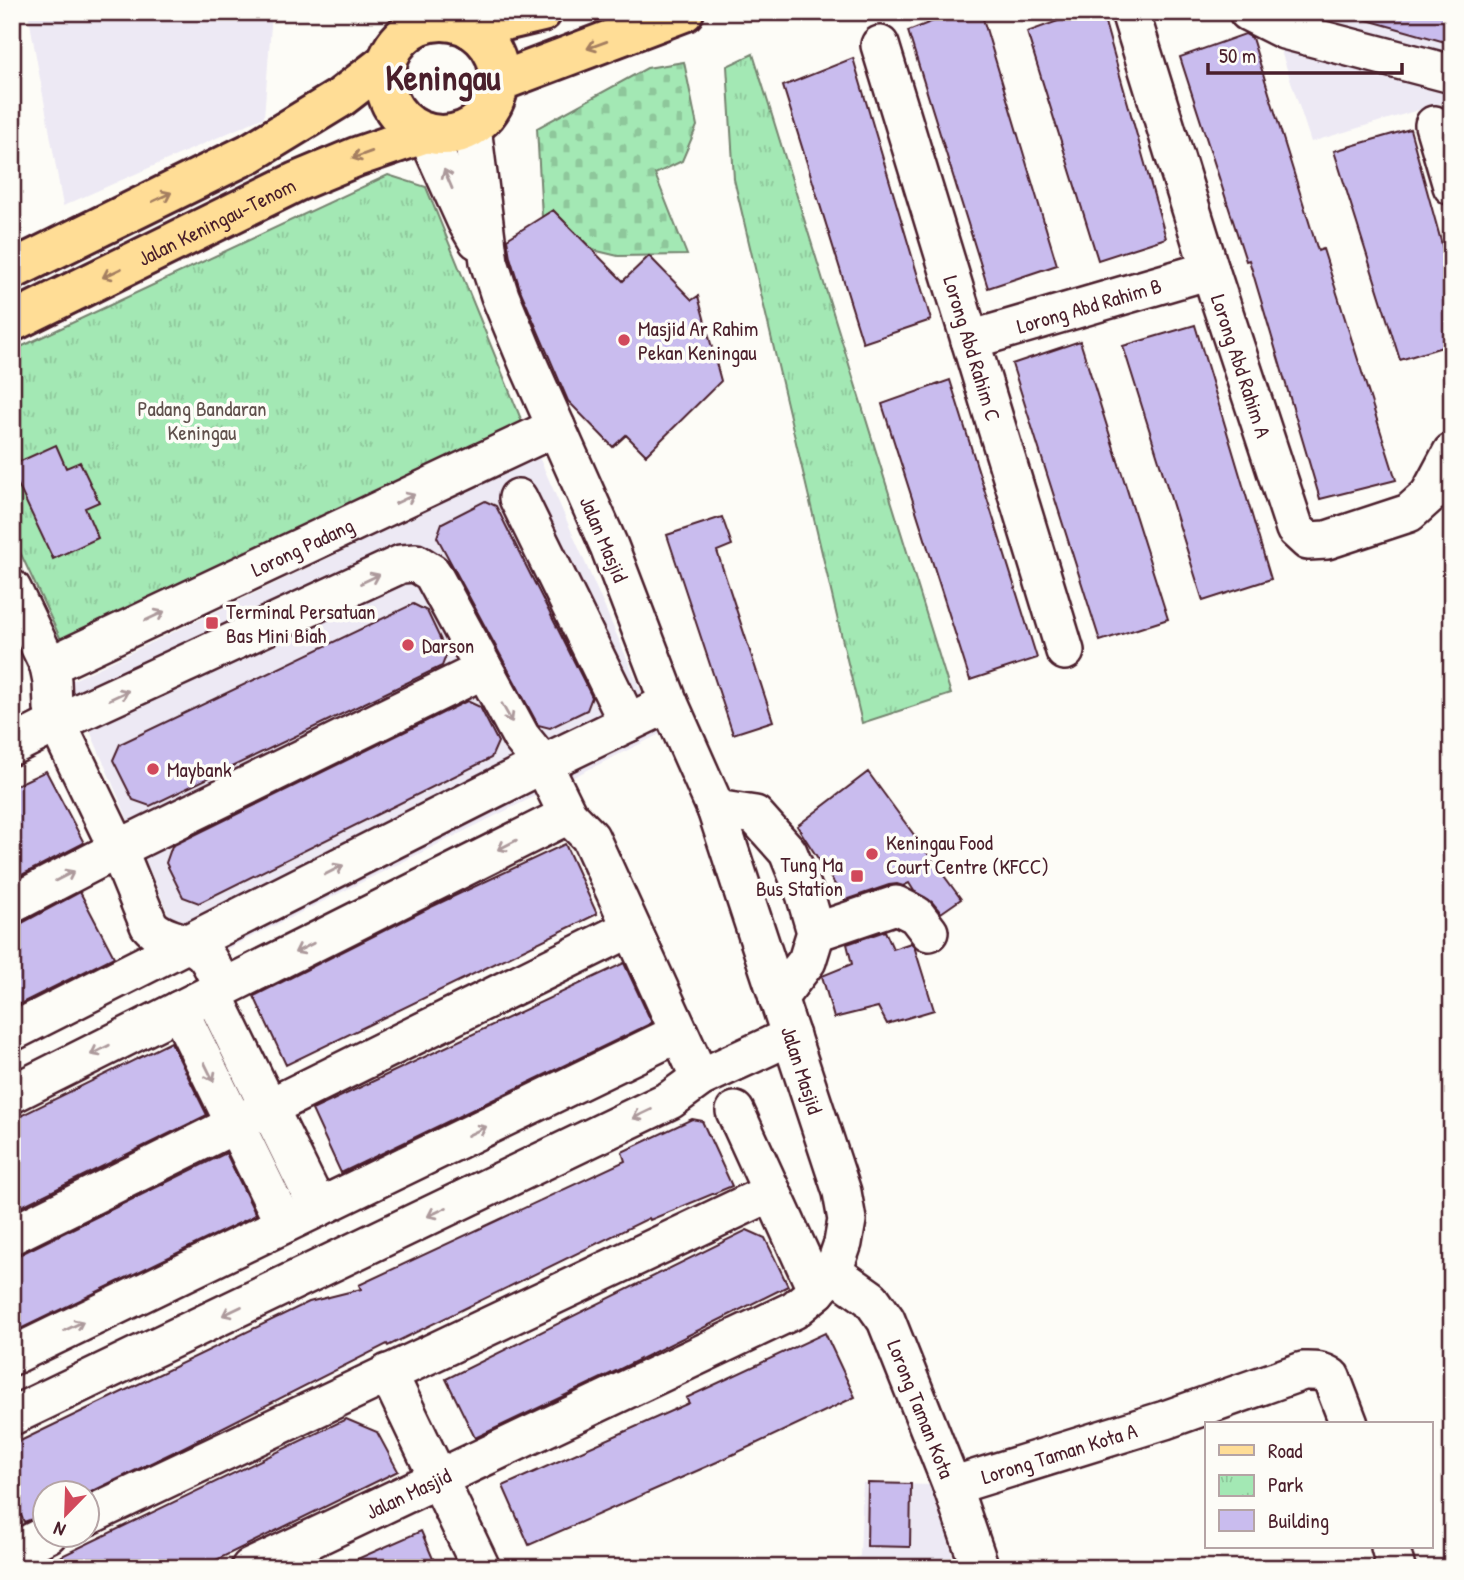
<svg xmlns="http://www.w3.org/2000/svg" width="1464" height="1580" viewBox="0 0 1464 1580" font-family="'Patrick Hand',sans-serif">
<defs>
<pattern id="cemetery-stones" width="16" height="16" patternUnits="userSpaceOnUse" patternTransform="scale(1.75)"><rect width="16" height="16" fill="#a3e8b4"/><path d="M2 7V4a2 2 0 0 1 4 0v3zM10 15v-3a2 2 0 0 1 4 0v3z" fill="#8ec79b"/></pattern>
<pattern id="park-tufts" width="24" height="20" patternUnits="userSpaceOnUse" patternTransform="scale(1.75)"><rect width="24" height="20" fill="#a3e8b4"/><path d="M3 7l-1-3M5 7V3M7 7l1-3M15 17l-1-3M17 17v-4M19 17l1-3" fill="none" stroke="#8ec79b"/></pattern>
</defs>
<rect width="100%" height="100%" fill="#fdfcf7"/>
<filter id="ink" filterUnits="userSpaceOnUse"><feTurbulence type="fractalNoise" baseFrequency=".0143" numOctaves="2"/><feDisplacementMap in="SourceGraphic" scale="14" xChannelSelector="R" yChannelSelector="G"/><feConvolveMatrix kernelMatrix="1 2 1 2 8 2 1 2 1" color-interpolation-filters="sRGB"/></filter>
<g filter="url(#ink)">
<path fill="#ede9f4" d="M28,12H272L264,117L63,206Z
M1224,12H1452V90L1441,87L1445,102L1311,142L1278,42Z
M539,457L660,734L191,967L69,682Z
M863,1483L932,1485L952,1553V1568H831L860,1556Z"/>
<path fill="url(#cemetery-stones)" stroke="#768470" stroke-width="2" d="M684,62L697,126L682,161L655,174L687,255L618,256L593,250L553,210L542,217L537,128L647,68Z"/>
<path fill="url(#park-tufts)" stroke="#768470" stroke-width="2" d="M753,54L951,694L862,723L734,179L727,66Z
M388,175L426,187L523,424L63,644L12,535V351Z"/>
<path fill="#c9bcee" stroke="#4a1f2b" stroke-width="2" d="M956,12H981L1057,265L988,288L908,31Z
M1083,12H1102L1166,238L1098,260L1027,32Z
M1361,12H1452V44L1360,18Z
M1245,34L1252,38L1318,251L1323,249L1396,480L1320,499L1249,260L1246,261L1180,57Z
M853,58L931,320L863,343L783,86Z
M1410,129L1452,281V344L1400,360L1334,151Z
M553,210L623,281L649,256L692,300L698,296L721,381L646,455L626,435L613,447L568,401L521,292L510,257L507,239Z
M1195,325L1271,579L1203,601L1123,346Z
M1080,341L1168,619L1100,641L1012,364Z
M950,380L1037,658L970,680L882,404Z
M56,445L66,468L80,462L99,502L85,508L98,538L53,559L12,472V465Z
M485,501L496,506L592,697L587,710L550,728L538,725L437,537L442,523Z
M722,517L732,545L717,551L773,721L733,734L667,535Z
M413,604L427,611L447,653L442,666L150,806L133,800L113,760L120,744Z
M467,701L480,707L498,742L491,758L199,903L183,897L166,863L172,846Z
M46,771L84,843L12,880V787Z
M868,772L961,899L941,913L932,902L914,891L909,883L903,886L897,884L889,885L845,900L797,826Z
M565,844L597,914L286,1065L254,996L429,908Z
M80,892L114,957L12,1008V925L22,923Z
M885,931L893,949L911,943L914,946L934,1010L887,1024L878,1007L834,1018L822,976L852,964L847,944Z
M624,963L652,1023L341,1173L312,1110Z
M171,1042L207,1115L12,1211V1120Z
M692,1119L702,1121L732,1186L650,1220L649,1218L388,1346L387,1344L182,1448L89,1493H46V1514L24,1522L12,1496V1445L309,1302L361,1289L359,1285L625,1161L622,1152Z
M226,1153L256,1215L12,1333V1256L21,1254Z
M747,1230L765,1238L788,1286L610,1374L475,1438L446,1379Z
M825,1333L855,1397L717,1462L529,1545L503,1486L689,1403L686,1398Z
M346,1419L377,1432L398,1471L200,1568H37Z
M868,1483L911,1484L910,1547L867,1546Z
M421,1531L437,1568H337Z"/>
<g fill="none" stroke-linecap="round" stroke-linejoin="round">
<defs>
<g id="minor">
<path d="M423,12L424,24"/>
<path id="s1" d="M1130,12L1210,270L1295,529L1308,541L1327,540L1409,513L1429,495L1452,452"/>
<path d="M1248,12L1284,30L1452,74"/>
<path id="s2" d="M880,45L1065,651"/>
<path d="M1434,125L1452,186"/>
<path d="M426,133L466,221L477,240"/>
<path id="s3" d="M970,340L1210,270"/>
<path d="M518,498L628,723"/>
<path d="M12,589L49,666L52,681L53,708L57,723L118,849L149,925C164,943 190,939 204,954C212,962 217,978 223,988"/>
<path id="s4" d="M49,666L556,427"/>
<path d="M12,746L57,723L401,564L416,563L432,573L521,737L543,764L568,815L590,837L700,1078"/>
<path d="M716,809L755,815L788,852L805,894L816,932L807,961L778,998"/>
<path d="M12,904L118,849L483,670"/>
<path d="M816,932L896,905L916,915L929,932"/>
<path d="M213,994L318,1208"/>
<path d="M179,1010L284,1224"/>
<path d="M12,1032L543,764L669,703"/>
<path d="M12,1094L568,815"/>
<path d="M735,1111L817,1291"/>
<path d="M12,1235L631,928"/>
<path id="s5" d="M833,1272L871,1299L886,1320L952,1486L980,1568"/>
<path d="M12,1356L679,1033"/>
<path d="M388,1373L481,1568"/>
<path d="M12,1416L670,1100L700,1078L791,1036"/>
<path id="s6" d="M952,1486L1165,1420L1303,1371C1313,1371 1322,1370 1331,1377L1349,1424"/>
<path d="M88,1516L772,1192"/>
<path d="M1390,1547L1396,1568"/>
<path d="M12,1552L48,1534"/>
<path id="s7" d="M250,1568L794,1310L817,1291L833,1272L843,1243L847,1220L842,1192L716,809L669,703L609,546L529,366L500,296L489,262L472,127"/>
</g>
<g id="major">
<circle cx="442" cy="78" r="57"/>
<path d="M471,29L542,12"/>
<path d="M499,82L684,12"/>
<path d="M12,270L250,153L340,98L388,61"/>
<path id="s8" d="M12,322L296,182L356,157L426,133"/>
</g>
</defs>
<use href="#minor" stroke="#4a1f2b" stroke-width="42"/>
<use href="#major" stroke="#4a1f2b" stroke-width="44"/>
<use href="#minor" stroke="#fdfcf7" stroke-width="37"/>
<use href="#major" stroke="#ffdd96" stroke-width="38"/>
</g>
<defs><path id="oneway-shaft" d="M-6 0H5M1.5-3L5.5 0L1.5 3" fill="none" stroke-width="1.6" stroke-linecap="round" stroke-linejoin="round" transform="scale(1.75)"/></defs>
<g stroke="#a47e60">
<use href="#oneway-shaft" transform="translate(597 45) rotate(160)"/>
<use href="#oneway-shaft" transform="translate(362 155) rotate(160)"/>
<use href="#oneway-shaft" transform="translate(162 197) rotate(-26)"/>
<use href="#oneway-shaft" transform="translate(112 273) rotate(154)"/>
</g>
<g stroke="#ac999b">
<use href="#oneway-shaft" transform="translate(448 179) rotate(-113)"/>
<use href="#oneway-shaft" transform="translate(405 499) rotate(-25)"/>
<use href="#oneway-shaft" transform="translate(370 579) rotate(-25)"/>
<use href="#oneway-shaft" transform="translate(155 616) rotate(-25)"/>
<use href="#oneway-shaft" transform="translate(119 695) rotate(-25)"/>
<use href="#oneway-shaft" transform="translate(507 713) rotate(61)"/>
<use href="#oneway-shaft" transform="translate(507 845) rotate(153)"/>
<use href="#oneway-shaft" transform="translate(334 870) rotate(-27)"/>
<use href="#oneway-shaft" transform="translate(65 876) rotate(-27)"/>
<use href="#oneway-shaft" transform="translate(304 948) rotate(153)"/>
<use href="#oneway-shaft" transform="translate(100 1050) rotate(153)"/>
<use href="#oneway-shaft" transform="translate(209 1072) rotate(64)"/>
<use href="#oneway-shaft" transform="translate(642 1114) rotate(154)"/>
<use href="#oneway-shaft" transform="translate(477 1131) rotate(-26)"/>
<use href="#oneway-shaft" transform="translate(437 1212) rotate(154)"/>
<use href="#oneway-shaft" transform="translate(232 1311) rotate(154)"/>
<use href="#oneway-shaft" transform="translate(74 1326) rotate(-26)"/>
</g>
</g>
<g fill="#d1495b" stroke="#fdfcf7" stroke-width="2.5">
<circle cx="624" cy="340" r="7"/>
<rect x="205" y="616" width="14" height="14" rx="3.5"/>
<circle cx="408" cy="645" r="7"/>
<circle cx="153" cy="769" r="7"/>
<circle cx="872" cy="854" r="7"/>
<rect x="850" y="869" width="14" height="14" rx="3.5"/>
</g>
<g text-anchor="middle" dominant-baseline="central" stroke-width="7" stroke-linejoin="round" paint-order="stroke">
<g font-size="21" fill="#4a1f2b" stroke="#fdfcf7">
<text stroke="none"><textPath href="#s8" startOffset="228">Jalan Keningau-Tenom</textPath></text>
<text stroke="none"><textPath href="#s3" startOffset="124">Lorong Abd Rahim B</textPath></text>
<text stroke="none"><textPath href="#s2" startOffset="317">Lorong Abd Rahim C</textPath></text>
<text stroke="none"><textPath href="#s1" startOffset="371">Lorong Abd Rahim A</textPath></text>
<text transform="translate(604 539) rotate(67)">Jalan Masjid</text>
<text stroke="none"><textPath href="#s4" startOffset="280">Lorong Padang</textPath></text>
<text transform="translate(802 1070) rotate(72)">Jalan Masjid</text>
<text stroke="none"><textPath href="#s5" startOffset="168">Lorong Taman Kota</textPath></text>
<text stroke="none"><textPath href="#s6" startOffset="112">Lorong Taman Kota A</textPath></text>
<text stroke="none"><textPath href="#s7" startOffset="175">Jalan Masjid</textPath></text>
</g>
<g font-size="21" fill="#4a1f2b" stroke="#fdfcf7" text-anchor="start">
<text x="638" y="328">Masjid Ar Rahim<tspan x="638" dy="24">Pekan Keningau</tspan></text>
<text x="226" y="611">Terminal Persatuan<tspan x="226" dy="24">Bas Mini Biah</tspan></text>
<text x="422" y="645">Darson</text>
<text x="167" y="769">Maybank</text>
<text x="886" y="842">Keningau Food<tspan x="886" dy="24">Court Centre (KFCC)</tspan></text>
<text x="843" y="864" text-anchor="end">Tung Ma<tspan x="843" dy="24">Bus Station</tspan></text>
</g>
<g font-size="21" fill="#60514d" stroke="#fdfcf7">
<text x="202" y="408">Padang Bandaran<tspan x="202" dy="24">Keningau</tspan></text>
</g>
<g font-size="35" font-weight="bold" fill="#4a1f2b" stroke="#fdfcf7">
<text x="443" y="77">Keningau</text>
</g>
</g>
<rect width="1464" height="1580" fill="none" stroke="#fdfcf7" stroke-width="42"/>
<rect x="21" y="21" width="1422" height="1538" fill="none" stroke="#4a1f2b" stroke-width="2.5" filter="url(#ink)"/>
<rect x="1205" y="1422" width="228" height="126" fill="#fdfcf7" stroke="#b5a4a5" stroke-width="2"/>
<rect x="1219" y="1445" width="35" height="10" fill="#ffdd96" stroke="#b5a4a5" stroke-width="2"/>
<text x="1268" y="1458" font-size="21" fill="#4a1f2b">Road</text>
<rect x="1219" y="1475" width="35" height="21" fill="url(#park-tufts)" stroke="#b5a4a5" stroke-width="2"/>
<text x="1268" y="1492" font-size="21" fill="#4a1f2b">Park</text>
<rect x="1219" y="1510" width="35" height="21" fill="#c9bcee" stroke="#b5a4a5" stroke-width="2"/>
<text x="1268" y="1528" font-size="21" fill="#4a1f2b">Building</text>
<g transform="translate(66 1514) rotate(203)"><circle r="33" fill="#fdfcf7" stroke="#b5a4a5" stroke-width="2"/>
<path d="M0-5L12 26L0 18L-12 26Z" fill="#d1495b"/>
<text y="-10" font-size="19" font-weight="bold" text-anchor="middle" fill="#4a1f2b">N</text>
</g>
<path d="M1208 63v10h194v-10" fill="none" stroke="#4a1f2b" stroke-width="3.5"/>
<text x="1219" y="63" font-size="21" fill="#4a1f2b" stroke="#fdfcf7" stroke-width="5" paint-order="stroke">50 m</text>
</svg>
